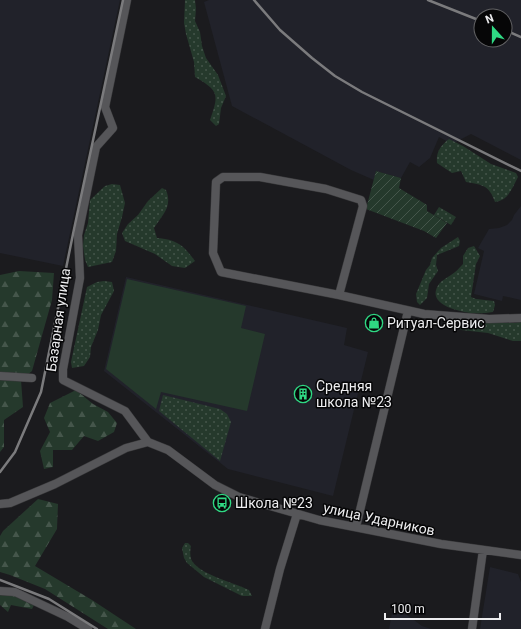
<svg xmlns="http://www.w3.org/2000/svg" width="521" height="629" viewBox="0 0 521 629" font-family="Roboto,sans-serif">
<defs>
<pattern id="grass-dots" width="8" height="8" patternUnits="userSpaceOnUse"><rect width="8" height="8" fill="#25392c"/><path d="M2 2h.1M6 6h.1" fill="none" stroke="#45564b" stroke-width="1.8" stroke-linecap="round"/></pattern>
<pattern id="forest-firs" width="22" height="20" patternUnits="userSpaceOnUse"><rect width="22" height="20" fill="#25392c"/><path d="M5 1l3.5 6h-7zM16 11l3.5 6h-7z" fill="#45564b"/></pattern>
<pattern id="garden-furrows" width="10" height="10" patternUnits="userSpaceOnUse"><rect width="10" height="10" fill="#25392c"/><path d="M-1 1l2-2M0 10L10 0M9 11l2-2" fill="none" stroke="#45564b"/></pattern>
</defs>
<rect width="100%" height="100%" fill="#1b1b1e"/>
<path fill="#21222a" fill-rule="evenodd" d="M0,0H120L63,266L0,253Z
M209,0H521V160L471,134L452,144L439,137L430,158L419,167L410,162L401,178L376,171L374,180L351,170L232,106L204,2ZM481,16H505V40H481Z
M521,206V300L503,296L502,301L474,294L484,251L478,248L489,229L499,228L507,225L512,220L514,215Z
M126,277L347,328L344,345L368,352L333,496L228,469L104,371Z
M490,567L518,574L521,582V629H480Z
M392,613L407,615L422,626L431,629H389Z"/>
<path fill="url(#grass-dots)" d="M185,0H195L196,9L195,21L200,32L202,46L206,58L218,75L226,96L221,108L219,124L216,126L210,120C219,94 219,91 195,77L194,62L186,34L184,23Z
M449,139L463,146L491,164L516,173L518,177C512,188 509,200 495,202C489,185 483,185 466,182L461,171L452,173L437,163C436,152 440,146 449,139Z
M112,184L120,185L125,203L122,217L117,234L116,251L112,262L88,267L85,260L83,246L84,235L88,223L90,200L105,186Z
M162,188L166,190C173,207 162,215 154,228L157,238C178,240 183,245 195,261L185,268L172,266L155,254L125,241L122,233L128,224L138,215L148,201Z
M439,207L456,217L451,225L434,215Z
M458,237L460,241L459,246L437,255L436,265L438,271L429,284L427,298L420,305L417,302L416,294L426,270L430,265L432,258L441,248Z
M474,246L480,256L476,264L471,297L476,299L494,301L495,305L493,312C486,313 478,314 471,313C457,311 425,304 439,284C442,280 447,278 451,275C456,272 459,268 463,264V256L468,248Z
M104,281L112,282L114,291L101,315L98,330L91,347L90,357L84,366L72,368L71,362L87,287L97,282Z
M467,321L515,323L521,321V341H513L488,333L461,330L459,327L461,323Z
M163,395L220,409L227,414L231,422L220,461L159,411Z
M185,543H188L191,546C190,550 190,555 191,559C197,574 235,583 249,590L252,596H242L204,577L187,563L184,558L182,548Z"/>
<path fill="url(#forest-firs)" d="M19,271L54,273L52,300L32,371L21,380L23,407L4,420V447L0,452V275Z
M76,390L93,404L108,412L117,423L114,432L98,441L84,436L72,450H53V467L44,469L40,451L50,432L44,418L50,403Z
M38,499L58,504L57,529L35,566L92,600L136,629H108L45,589L10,575L0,572V536L3,531Z
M0,587L34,605L32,609L11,605L8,612L0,605Z"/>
<path fill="url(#garden-furrows)" d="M376,171L401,178L399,188L427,205V211L447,223L436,238L424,231L366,209Z"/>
<path fill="#25392c" d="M127,279L246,306L241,328L265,334L247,411L161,392L156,409L106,369Z"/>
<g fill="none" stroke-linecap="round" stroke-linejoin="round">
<defs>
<path id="minor" d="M127,0L105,107L113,128L96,147L78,235L80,278L63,369V380L125,411L148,442
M339,295L363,206L361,200L326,189L260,177H223L216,182L213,253L221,272L339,295L424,314L489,319L521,318
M0,376L32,378
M0,504L10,503L55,484L126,448L148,442L168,450L215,485L239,497L319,520L441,544L521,555
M356,527L408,311
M0,591L15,592L68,617L88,629
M265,629L280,569L297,514
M472,629L483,550"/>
</defs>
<use href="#minor" stroke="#39393b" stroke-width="9"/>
<use href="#minor" stroke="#565659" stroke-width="8"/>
<path stroke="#7b7b7d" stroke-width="2.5" d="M254,0L280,30L312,58L335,76L362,92L521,171
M428,0L481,21
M505,30L521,37
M0,472L15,452L41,392L73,234L123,0
M0,580L49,599L97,629"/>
</g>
<defs>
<symbol id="shop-ring" viewBox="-11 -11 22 22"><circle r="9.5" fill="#060607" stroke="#2fd883" stroke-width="1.5"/><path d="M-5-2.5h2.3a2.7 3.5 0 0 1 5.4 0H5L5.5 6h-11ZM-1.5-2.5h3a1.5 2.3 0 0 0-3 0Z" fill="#2fd883"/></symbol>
<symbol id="building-ring" viewBox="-11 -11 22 22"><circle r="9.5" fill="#060607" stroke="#2fd883" stroke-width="1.5"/><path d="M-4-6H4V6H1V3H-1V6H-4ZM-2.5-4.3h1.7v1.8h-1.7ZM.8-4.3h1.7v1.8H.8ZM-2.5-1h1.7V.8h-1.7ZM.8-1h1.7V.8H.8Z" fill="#2fd883"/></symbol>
<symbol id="bus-ring" viewBox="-11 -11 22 22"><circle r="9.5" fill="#060607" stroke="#2fd883" stroke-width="1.5"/><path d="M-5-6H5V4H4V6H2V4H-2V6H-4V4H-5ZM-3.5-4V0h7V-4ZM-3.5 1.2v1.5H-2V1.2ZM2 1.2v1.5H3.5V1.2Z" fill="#2fd883"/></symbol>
</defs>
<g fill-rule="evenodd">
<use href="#shop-ring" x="364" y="313" width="20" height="20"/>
<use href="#building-ring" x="293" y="384" width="20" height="20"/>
<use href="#bus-ring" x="212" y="493" width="20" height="20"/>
</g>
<g text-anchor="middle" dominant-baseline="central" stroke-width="3" stroke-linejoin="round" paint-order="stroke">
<g font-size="14" fill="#ededef" stroke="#060607">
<text transform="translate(58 320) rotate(-82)">Базарная улица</text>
<text transform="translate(379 519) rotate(12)">улица Ударников</text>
</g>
<g font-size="14" fill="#ededef" stroke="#060607" text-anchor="start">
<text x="387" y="323">Ритуал-Сервис</text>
<text x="316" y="386">Средняя<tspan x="316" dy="16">школа №23</tspan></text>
<text x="235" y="503">Школа №23</text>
</g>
</g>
<g transform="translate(493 28) rotate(339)"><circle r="19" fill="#060607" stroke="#626264"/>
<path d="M0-3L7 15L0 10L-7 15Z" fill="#2fd883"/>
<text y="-6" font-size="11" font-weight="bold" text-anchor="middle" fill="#ededef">N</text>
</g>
<path d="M385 613v6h115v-6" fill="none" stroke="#ededef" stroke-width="2"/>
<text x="391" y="613" font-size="12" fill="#ededef" stroke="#060607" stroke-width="3" paint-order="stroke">100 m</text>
</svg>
